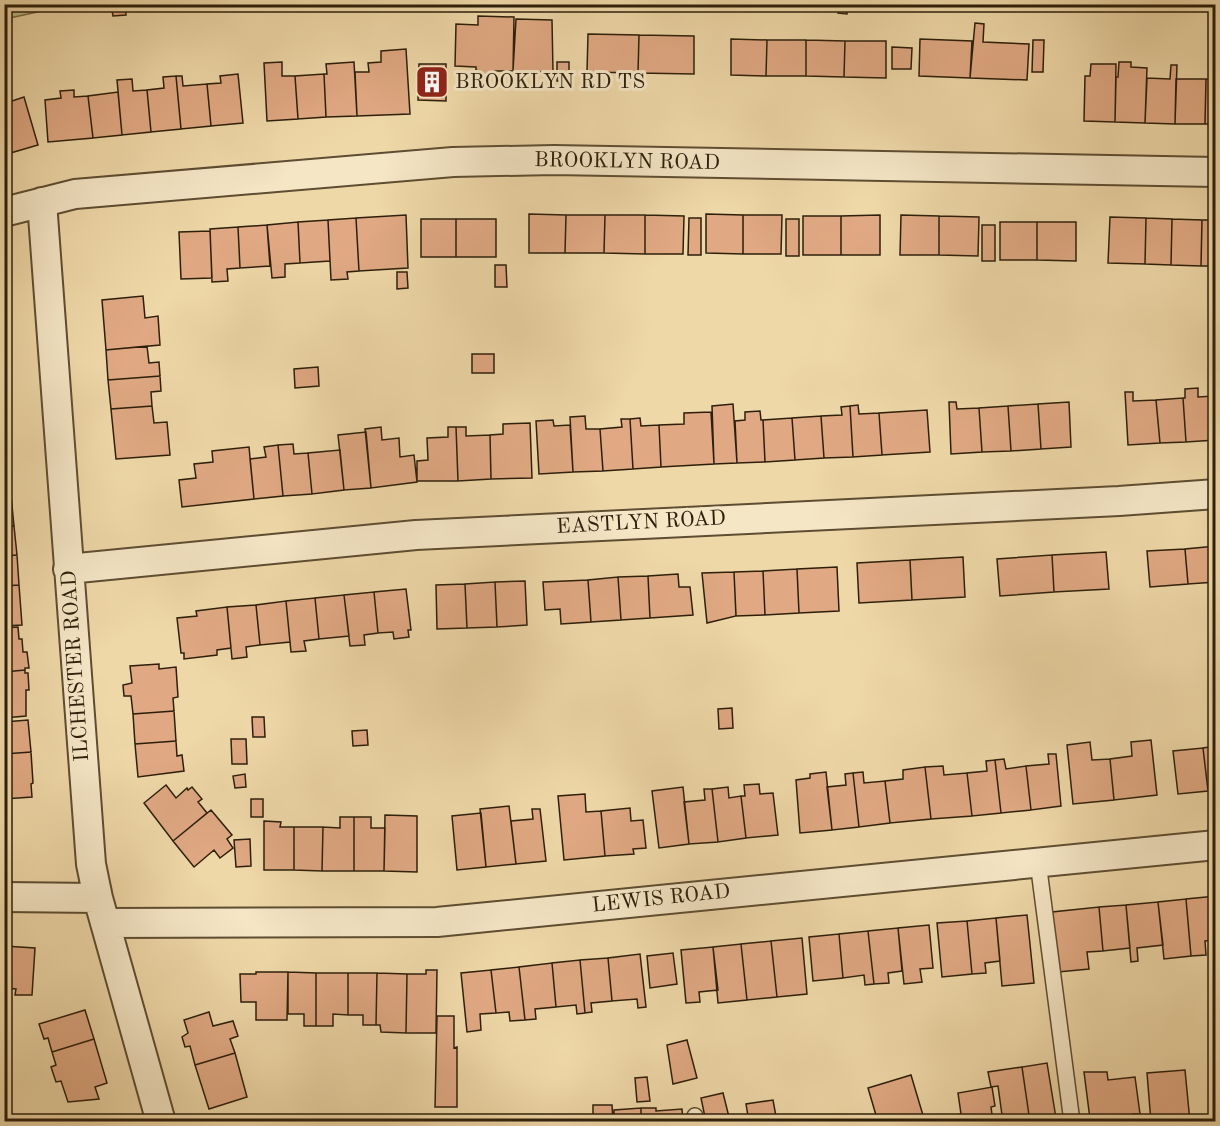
<svg xmlns="http://www.w3.org/2000/svg" width="1220" height="1126" viewBox="0 0 1220 1126" font-family="'Old Standard TT',serif">
<rect width="100%" height="100%" fill="#efd8a8"/>
<filter id="stains"><feTurbulence type="fractalNoise" baseFrequency=".00333" numOctaves="4"/><feColorMatrix values="0 0 0 0 .2 0 0 0 0 .09 0 0 0 0 .02 0 0 0 .5 -.17"/></filter>
<radialGradient id="worn" r=".72"><stop offset=".6" stop-color="#630" stop-opacity="0"/><stop offset="1" stop-color="#630" stop-opacity=".3"/></radialGradient>
<path fill="#bfbd84" stroke="#766e48" stroke-width="1.5" d="M5,4H70V5L5,19Z"/>
<path fill="#e0a983" stroke="#2d1f0b" stroke-width="1.5" d="M125,4L126,15L113,16L111,5Z
M838,4H847V14L838,13Z
M478,16L514,17L513,71H491V76H480L479,71L476,70V67L455,66L456,24L478,25Z
M516,19L552,20L553,72L513,71Z
M975,23L984,24L983,42L1029,44L1027,80L970,78Z
M588,34L639,35L638,73L587,72Z
M639,35L694,36V74L638,73Z
M731,39L767,40L766,76L731,75Z
M920,39L972,41L970,78L919,76Z
M767,40H806V76H766Z
M806,40L845,41L844,77L806,76Z
M1033,40H1044L1043,72H1032Z
M845,41H886V78L844,77Z
M892,47L912,48L911,69H892Z
M406,49L410,114L357,116L355,72H369L368,63L381,62V51Z
M282,62V76H295L298,119L267,121L264,63Z
M354,62L357,116L326,117L324,74H327L326,64Z
M557,62H569V81H557Z
M1119,62H1131V67L1147,68L1145,123L1115,122L1116,77H1118Z
M419,64H446V101L418,100Z
M1091,64H1116L1115,122L1084,121L1085,76H1090Z
M1171,65H1177L1175,124L1145,123L1147,78L1170,79Z
M238,74L243,123L211,126L207,84L221,83L220,76Z
M324,74L326,117L298,119L295,76Z
M176,76L181,129L151,132L147,90L164,88L163,77Z
M176,76H182L183,86L207,84L211,126L181,129Z
M132,79L133,91L147,90L151,132L122,135L117,80Z
M1176,79H1206L1205,124H1175Z
M1206,79L1216,80V124H1205Z
M74,90V97L88,96L93,138L48,142L45,100L61,98L60,91Z
M118,92L122,135L93,138L88,96Z
M24,97L38,145L7,154L4,146V109L10,107L9,102Z
M529,214L566,215L565,253H529Z
M706,214L743,215V254L706,253Z
M406,215L408,268L359,271L356,218Z
M566,215H605L604,253H565Z
M605,215H645V254L604,253Z
M645,215L684,216L683,254H645Z
M743,215H782L781,254H743Z
M880,215V255H841V216Z
M901,215L939,216V255H900Z
M803,216H841V255H803Z
M939,216L979,217L978,256L939,255Z
M1110,217L1146,218L1145,264L1108,263Z
M356,218L359,271L347,272L348,279L331,280L328,220Z
M689,218H701V255H688Z
M1146,218L1172,219L1171,265L1145,264Z
M421,219H456V257H421Z
M456,219H496V257H456Z
M786,219H799V256H786Z
M1172,219L1202,220L1201,266L1171,265Z
M328,220L330,261L300,263L298,222Z
M1202,220H1216V266H1201Z
M298,222L300,263L285,264V277L272,278L267,225Z
M1000,222H1037V260H1000Z
M1037,222H1076V261L1037,260Z
M267,225L270,266L240,268L238,227Z
M982,225H995V261H982Z
M238,227L240,268L227,269L228,281L212,282L210,229Z
M210,231L212,278L181,279L179,232Z
M495,265H506L507,287H495Z
M397,272H407L408,288L397,289Z
M143,296L145,318L158,316L160,345L106,350L102,300Z
M147,346L149,363L159,362L160,376L108,380L106,350Z
M472,354H494V373H472Z
M318,367L319,386L295,388L294,369Z
M160,376L161,391L151,392L152,406L111,409L108,380Z
M1198,388V397L1214,396L1216,440L1186,442L1183,398H1185V389Z
M1125,392H1133V401L1156,400L1160,443L1128,445Z
M1183,398L1186,442L1160,443L1156,400Z
M949,402H956L957,409L979,408L982,452L951,454Z
M1069,402L1071,447L1041,449L1038,404Z
M733,404L737,463L714,464L712,406Z
M1038,404L1041,449L1011,451L1008,406Z
M858,405L859,414L879,413L882,455L853,457L850,406Z
M152,406L154,423L167,422L170,455L116,459L111,409Z
M850,406L853,457L824,458L821,416L842,415L841,407Z
M1008,406L1011,451L982,452L979,408Z
M927,410L930,452L882,455L879,413Z
M760,411L761,420H763L765,462L737,463L735,421L745,420V412Z
M711,412L714,464L661,467L659,425L684,424V413Z
M4,413H6L9,444H4Z
M585,416L586,429H600L603,471L573,472L570,417Z
M821,416L824,458L795,460L792,418Z
M640,418L641,426L659,425L661,467L633,469L630,419Z
M792,418L795,460L765,462L763,420Z
M621,419H630L633,469L603,471L600,429L622,427Z
M553,420L554,426L570,425L573,472L539,474L536,421Z
M530,423L532,478L491,479L490,435L503,434V424Z
M381,427L382,440L399,438L400,457L414,455L417,482L371,488L365,429Z
M448,427H456L458,481H417V461L428,460L427,438L448,437Z
M456,427H466V436L490,435L491,479L458,481Z
M366,432L371,488L344,490L338,435Z
M4,444H9L11,475L4,476Z
M293,444L294,454L308,453L312,494L283,496L278,445Z
M278,445L283,496L254,499L250,459L266,457L264,447Z
M249,447L254,499L182,507L179,480L196,478L194,464L213,462L212,451Z
M340,450L344,490L312,494L308,453Z
M11,495L14,526L4,527V496Z
M14,526L17,555L4,556V527Z
M1216,546V582L1188,584L1185,549Z
M1185,549L1188,584L1150,587L1147,551Z
M1106,552L1109,589L1054,592L1052,555Z
M17,555L19,585L4,586V556Z
M1052,555L1054,592L1000,596L997,559Z
M963,557L965,597L912,600L910,560Z
M910,560L912,600L859,603L857,563Z
M837,567L839,611L799,613L797,569Z
M797,569L799,613L765,615L763,571Z
M763,571L765,615L736,616L734,572Z
M734,572L736,616L707,623L702,573Z
M678,574L679,587H690L693,615L650,618L648,576Z
M648,576L650,618L621,620L618,577Z
M618,577L621,620L591,622L588,580Z
M588,580L591,622L561,624L560,609L545,610L543,582Z
M525,581L527,625L497,627L495,582Z
M495,582L497,627L467,628L465,584Z
M465,584L467,628L437,629L436,585Z
M19,585L22,625L4,626V586Z
M406,589L411,630H408L409,637L394,639L393,632L378,633L374,592Z
M374,592L378,633L364,635L365,645L350,646L344,595Z
M344,595L349,636L319,639L315,598Z
M315,598L319,639L304,641L306,651L291,652L286,601Z
M286,601L290,642L260,645L256,605Z
M256,605L260,645L246,647L247,657L232,659L227,607Z
M227,607L231,648L217,650V655L184,659V653H181L177,618L197,616L196,611Z
M18,627L19,639H22L23,652H27L29,668H25V670L4,672V628Z
M159,664V669L176,667L178,697L173,698L174,711L133,714L131,696H124L123,685L132,683L130,666Z
M25,670V673H28L29,690H26V716L4,718V672Z
M732,708L733,728L719,729L718,709Z
M174,711L176,741L135,744L133,714Z
M252,717H264L265,737H253Z
M28,720L31,752L4,754V722Z
M367,730L368,745L353,746L352,731Z
M231,739H246L247,764H232Z
M1151,740L1157,795L1114,800L1110,759L1132,756L1131,742Z
M176,741L177,756L182,755L184,771L138,777L135,744Z
M1090,742L1092,760L1110,759L1114,800L1073,804L1067,745Z
M1216,746V791H1208L1203,748Z
M1203,748L1208,791L1178,794L1173,751Z
M31,752L33,783L31,784L32,797L4,799V754Z
M1048,754H1056L1061,806L1031,810L1026,766L1049,764Z
M1004,759L1006,769L1026,766L1031,810L1001,813L995,760Z
M995,760L1001,813L972,816L967,773L987,771L986,761Z
M943,766L944,775L967,773L972,816L931,819L925,767Z
M925,767L931,819L890,823L885,781L903,779V770Z
M826,772L832,830L800,833L796,780L810,778V774Z
M863,772L864,783L885,781L890,823L859,827L853,773Z
M853,773L859,827L832,830L827,787L846,785L845,774Z
M245,774L246,787L235,788L233,776Z
M759,784L760,794L773,793L778,835L746,838L741,796H745L744,785Z
M166,785L176,798L187,788L188,790L192,787L202,799L198,802L207,813L173,841L144,803Z
M683,787L689,844L659,848L652,791Z
M728,787L729,798L741,796L746,838L718,842L712,789Z
M704,789H712L718,842L689,844L684,802L705,800Z
M585,794L586,812L601,811L605,856L564,860L558,796Z
M251,799H263V817H251Z
M509,806L516,864L486,867L480,809Z
M630,808L631,821L643,820L646,848L633,849L634,854L605,856L601,811Z
M532,809H540L546,861L516,864L511,821L533,819Z
M211,810L232,835L227,839L233,848L220,858L214,850L194,867L173,841Z
M481,813L486,867L457,870L452,816Z
M385,815L417,816V872L384,871Z
M340,817H354V871H322L323,827L340,828Z
M354,817H371V828H385L384,871H354Z
M264,821L281,822L280,827H294V870H264Z
M294,827H323L322,871L294,870Z
M250,839L251,866L236,867L234,840Z
M1216,896V940L1205,941L1206,955L1191,956L1186,899Z
M1186,899L1191,956L1164,959L1158,902Z
M1158,902L1163,945L1137,948L1138,961L1131,962L1126,905Z
M1126,905L1130,948L1103,951L1099,907Z
M1099,907L1103,951L1087,952L1089,969L1058,972L1052,912Z
M1027,915L1034,983L1002,986L996,918Z
M996,918L1000,961L985,963L986,973L972,974L967,921Z
M967,921L972,974L942,977L937,923Z
M929,925L933,968L920,969L922,982L904,984L898,928Z
M898,928L902,971L888,973L889,983L874,984L868,931Z
M868,931L874,984L865,985L864,975L843,978L839,934Z
M839,934L843,978L813,981L809,937Z
M802,938L807,994L777,997L771,941Z
M771,941L777,997L747,1000L741,944Z
M741,944L747,1000L718,1003L713,947Z
M4,946L35,948L32,995H15L16,989L4,988Z
M713,947L718,990L699,992L700,1002L686,1003L681,950Z
M673,953L677,984L650,988L647,956Z
M640,954L646,1007L638,1008L637,999L612,1001L608,958Z
M608,958L612,1001L591,1003L592,1012L585,1013L580,960Z
M580,960L585,1013L577,1014L576,1005L556,1007L552,963Z
M552,963L556,1007L535,1009L536,1019L525,1020L519,967Z
M519,967L525,1020L510,1021L509,1012L496,1013L491,970Z
M426,970H437L436,1033H406L407,974H426Z
M491,970L496,1013L480,1014L481,1030L467,1032L461,973Z
M256,972H288L287,1020H256V1002H241L240,974H256Z
M288,972L316,973V1026H304V1014H288Z
M316,973H348V1015L333,1014V1026H316Z
M348,973H377L376,1025H363V1015H348Z
M377,973L407,974L406,1033L381,1032L380,1025H376Z
M85,1010L94,1039L52,1052L48,1038L44,1039L39,1024Z
M209,1012L213,1026L233,1021L238,1036L230,1039L235,1053L195,1065L190,1046L185,1047L182,1037L188,1033L184,1020Z
M437,1016H454V1048L457,1047V1107H435Z
M94,1039L107,1083L95,1087L99,1099L68,1102L61,1081L56,1082L51,1067L56,1065L52,1052Z
M687,1040L697,1078L673,1084L667,1045Z
M235,1053L247,1097L209,1109L195,1065Z
M1047,1063L1056,1118L1030,1122L1022,1067Z
M1022,1067L1030,1122H1003L998,1086L991,1087L988,1072Z
M1185,1070L1190,1122H1151L1147,1073Z
M1084,1072H1107L1108,1080L1135,1077L1140,1114H1133L1134,1120L1119,1122H1105L1104,1118L1090,1119Z
M911,1075L925,1122H878L868,1088Z
M647,1077L650,1101L637,1102L635,1078Z
M992,1087L995,1106L991,1107L993,1122H946L945,1117L961,1114L958,1093Z
M723,1093L729,1117L706,1122L701,1098Z
M773,1100L777,1122H749L746,1104Z
M593,1105H612L613,1122H593Z
M641,1108H656V1111L682,1109L683,1122H641Z
M641,1108V1122H614V1110Z"/>
<g fill="none" stroke-linecap="round" stroke-linejoin="round">
<defs>
<path id="service" d="M1038,862L1072,1122
M695,1116L696,1122"/>
<path id="minor" d="M42,202L91,864L98,898L161,1122
M4,212L75,194L453,162L554,160L1216,172
M68,569L416,535L1119,501L1216,494
M4,897L98,898
M105,923L437,922L1216,845"/>
</defs>
<use href="#service" stroke="#5e4d32" stroke-width="18"/>
<use href="#minor" stroke="#5e4d32" stroke-width="32"/>
<use href="#service" stroke="#f5e6c6" stroke-width="15"/>
<use href="#minor" stroke="#f5e6c6" stroke-width="28"/>
</g>
<defs>
<symbol id="building-square" viewBox="-11 -11 22 22"><rect x="-9" y="-9" width="18" height="18" rx="4" fill="#8f2418" stroke="#f5e6c6"/><path d="M-4-6H4V6H1V3H-1V6H-4ZM-2.5-4.3h1.7v1.8h-1.7ZM.8-4.3h1.7v1.8H.8ZM-2.5-1h1.7V.8h-1.7ZM.8-1h1.7V.8H.8Z" fill="#fff"/></symbol>
</defs>
<g fill-rule="evenodd">
<use href="#building-square" x="413" y="63" width="38" height="38"/>
</g>
<g text-anchor="middle" dominant-baseline="central" stroke-width="6" stroke-linejoin="round" paint-order="stroke">
<g font-size="21" fill="#2d1f0b" stroke="#f5e6c6" text-anchor="start">
<text x="455" y="82">BROOKLYN RD TS</text>
</g>
<g font-size="21" fill="#2d1f0b" stroke="#f5e6c6">
<text transform="translate(627 162) rotate(1)">BROOKLYN ROAD</text>
<text transform="translate(641 523) rotate(-3)">EASTLYN ROAD</text>
<text transform="translate(76 666) rotate(-94)">ILCHESTER ROAD</text>
<text transform="translate(661 899) rotate(-6)">LEWIS ROAD</text>
</g>
</g>
<rect width="1220" height="1126" fill="none" stroke="#efd8a8" stroke-width="24"/>
<rect x="6" y="6" width="1208" height="1114" fill="none" stroke="#2d1f0b" stroke-width="3"/>
<rect x="12" y="12" width="1196" height="1102" fill="none" stroke="#2d1f0b" stroke-width="1.5"/>
<rect width="100%" height="100%" filter="url(#stains)"/>
<rect width="100%" height="100%" fill="url(#worn)"/>
</svg>
